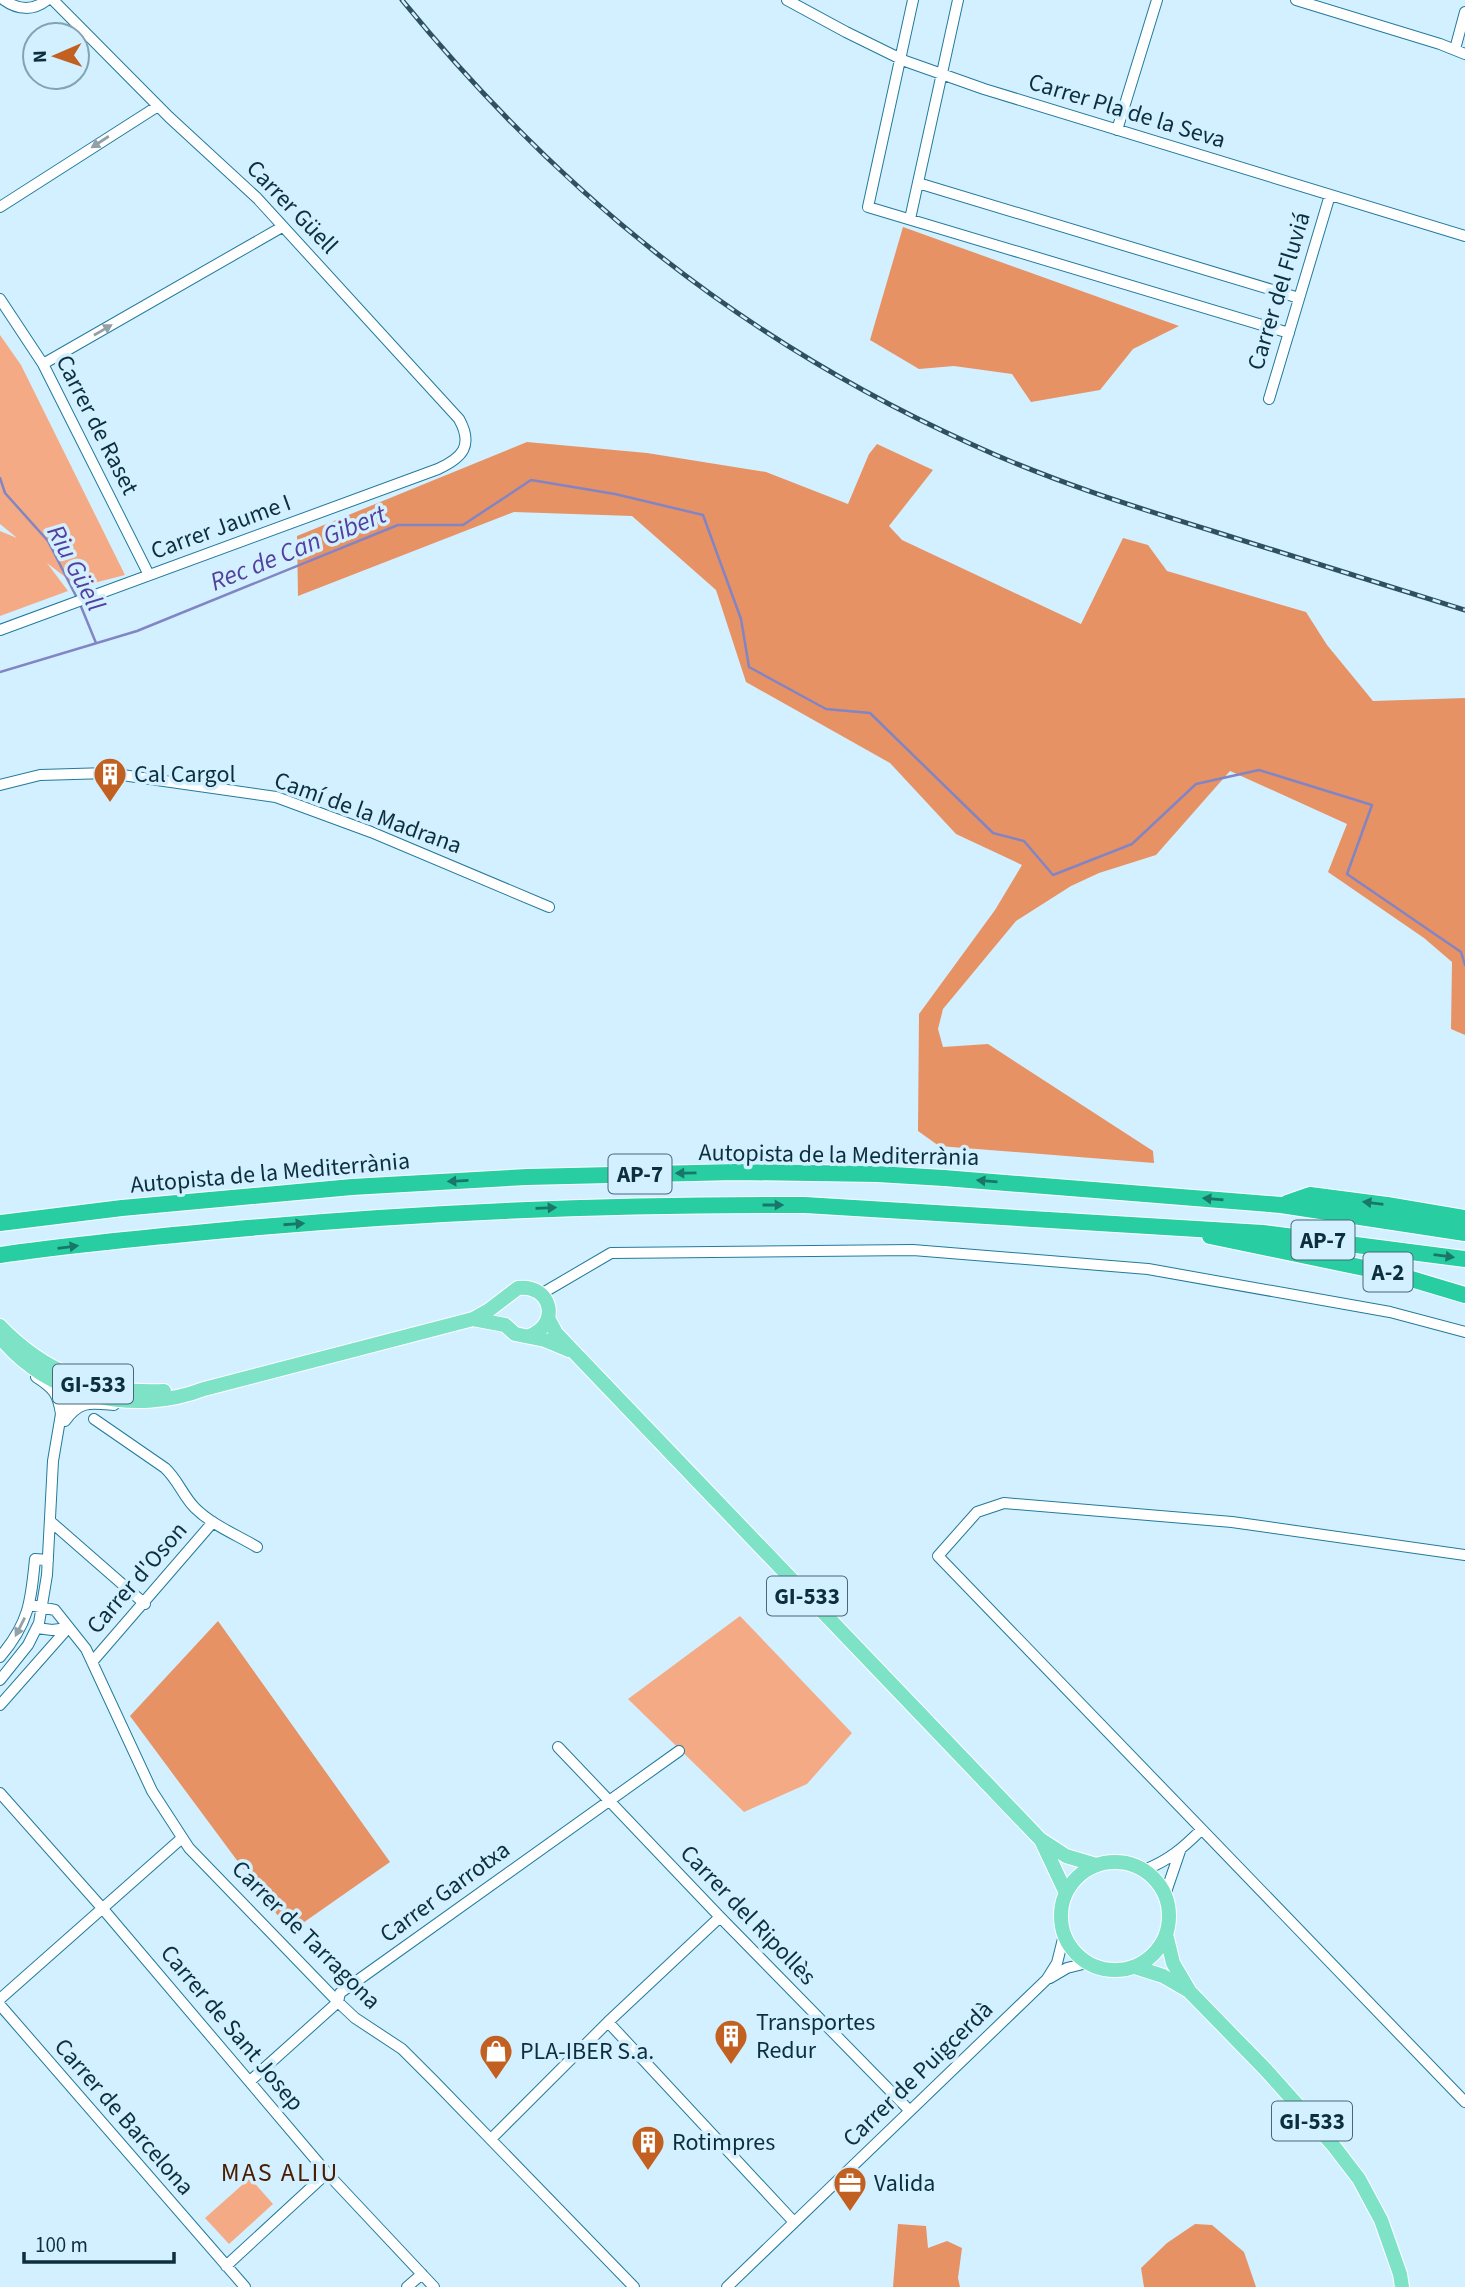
<svg xmlns="http://www.w3.org/2000/svg" width="1465" height="2287" viewBox="0 0 1465 2287" font-family="'Source Sans 3',sans-serif">
<rect width="100%" height="100%" fill="#d2f0ff"/>
<path fill="#f4ab85" d="M0,335L21,365L125,575L78,587L47,563L68,591L0,616V531L17,538L0,524Z
M740,1616L852,1733L807,1784L744,1812L628,1699Z
M250,2178L273,2204L229,2244L205,2218Z"/>
<path fill="#e79264" d="M903,227L1179,326L1133,349L1100,390L1031,402L1012,374L954,366L919,369L870,340Z
M527,442L647,453L766,472L848,504L869,454L877,444L933,470L889,526L902,540L1081,624L1123,538L1148,545L1167,571L1306,612L1327,645L1373,701L1465,698V1035L1451,1029L1452,962L1424,938L1328,872L1347,824L1230,771L1156,855L1099,873L1071,886L1016,921L943,1009L938,1029L943,1047L988,1044L1153,1151L1154,1163L939,1146L918,1131L919,1014L995,910L1022,865L956,834L890,763L746,682L716,590L632,516L514,512L298,596L297,536Z
M218,1621L390,1862L290,1932L130,1716Z
M898,2224L926,2226L928,2248L947,2241L962,2248L958,2278L960,2287H893Z
M1195,2224L1212,2225L1244,2252L1256,2287H1144L1141,2268L1167,2243Z"/>
<g fill="none" stroke-linecap="round" stroke-linejoin="round">
<path stroke="#8285c4" stroke-width="2.5" d="M0,478L5,493L48,541L77,598
M80,604L96,643
M0,672L137,631L398,525H463L531,480L615,494L703,515L741,619L749,667L826,709L870,713L993,833L1024,841L1053,875L1132,844L1196,784L1259,770L1372,805L1347,874L1461,952L1465,965"/>
<defs>
<path id="minor" d="M4,0C18,10 33,11 47,0
M787,0L846,32L905,61L984,89L1465,236
M913,0L868,207L1289,333
M1296,0L1440,44L1465,54
M1455,49L1465,12
M1117,130L1157,0
M918,183L1299,298
M0,207L158,106
M910,219L958,0
M0,299L43,364L149,575
M43,364L282,227
M1269,399L1330,195
M0,630L438,469C462,458 474,446 459,419L257,198L169,117L53,0
M0,785L40,775L108,773L276,797L371,832L549,907
M541,1294L611,1253L913,1250L1148,1269L1390,1312L1465,1332
M36,1377C53,1388 58,1393 61,1414
M94,1419L165,1468C178,1480 183,1496 195,1508C212,1525 237,1535 257,1547
M65,1421C80,1400 91,1403 114,1405
M50,1521L145,1604
M1465,1555L1232,1522L1004,1503L977,1512L938,1556L1465,2102
M30,1605L55,1610L86,1649L152,1791L189,1848L338,2002L355,2018L402,2049L435,2082L634,2287
M37,1628L52,1630L68,1628
M0,1657C29,1623 31,1601 35,1559L48,1560
M92,1662L213,1522
M0,1680L28,1645L39,1623L47,1575L53,1461L61,1414L68,1404L86,1392
M0,1705L68,1628
M558,1747L720,1917L910,2111
M0,1793L103,1909L327,2173L434,2287
M1144,1870C1168,1861 1183,1848 1201,1830
M1165,1895L1180,1851
M1050,1978L1067,1968L1087,1963
M0,1999L182,1838
M0,2005L245,2287
M608,2022L794,2222
M250,2081L338,2002L340,1993L679,1751
M492,2138L608,2022L720,1917
M226,2266L327,2173
M407,2287L422,2274
M727,2287L1047,1979L1057,1963L1064,1935"/>
<path id="major" d="M548,1318L556,1333L574,1352L1040,1839L1066,1856L1096,1865
M473,1319L505,1325L515,1334L545,1340L569,1350
M0,1326C44,1372 100,1394 164,1391
M0,1337C48,1397 134,1416 204,1389L473,1319L489,1310L518,1288C552,1284 561,1325 529,1336
M1041,1840L1066,1893
M1061 1916a54 54 0 1 1 108 0a54 54 0 1 1-108 0Z
M1166,1934L1173,1963L1190,1992L1266,2070L1333,2145L1359,2179L1381,2220L1400,2274L1402,2287
M1135,1967L1163,1976L1189,1991"/>
<path id="highway" d="M1287,1203L1310,1195L1387,1205L1465,1218
M0,1223L122,1208L352,1187L527,1177L736,1172L877,1174L944,1178L1281,1205L1465,1233
M1210,1236L1398,1275L1465,1295
M0,1255C75,1244 151,1237 227,1230C420,1212 612,1204 805,1205L1263,1233L1465,1259"/>
</defs>
<use href="#minor" stroke="#237a9b" stroke-width="12"/>
<use href="#major" stroke="#fff" stroke-width="16"/>
<use href="#highway" stroke="#fff" stroke-width="18"/>
<use href="#minor" stroke="#fff" stroke-width="10"/>
<use href="#major" stroke="#7ee2c7" stroke-width="14"/>
<use href="#highway" stroke="#28cea1" stroke-width="16"/>
<defs>
<path id="rail" d="M402,0C560,194 743,341 971,444C1051,481 1135,507 1219,533C1301,559 1383,584 1465,610"/>
</defs>
<use href="#rail" stroke="#2f515f" stroke-width="5"/>
<use href="#rail" stroke="#d2f0ff" stroke-width="2.5" stroke-dasharray="8" stroke-linecap="butt"/>
</g>
<defs><path id="oneway-solid" d="M-6-.8H1V-3.2L6.5 0L1 3.2V.8H-6Z" transform="scale(1.75)"/></defs>
<g fill="#92a1a8">
<use href="#oneway-solid" transform="translate(100 142) rotate(147)"/>
<use href="#oneway-solid" transform="translate(103 330) rotate(-30)"/>
<use href="#oneway-solid" transform="translate(20 1627) rotate(117)"/>
</g>
<g fill="#19776a">
<use href="#oneway-solid" transform="translate(686 1173) rotate(179)"/>
<use href="#oneway-solid" transform="translate(458 1181) rotate(177)"/>
<use href="#oneway-solid" transform="translate(987 1181) rotate(-175)"/>
<use href="#oneway-solid" transform="translate(1213 1199) rotate(-175)"/>
<use href="#oneway-solid" transform="translate(1373 1203) rotate(-173)"/>
<use href="#oneway-solid" transform="translate(773 1205)"/>
<use href="#oneway-solid" transform="translate(546 1208) rotate(-2)"/>
<use href="#oneway-solid" transform="translate(294 1224) rotate(-4)"/>
<use href="#oneway-solid" transform="translate(68 1247) rotate(-7)"/>
<use href="#oneway-solid" transform="translate(1444 1256) rotate(7)"/>
</g>
<defs>
<symbol id="building-pin" viewBox="-11 -11 22 30"><path d="M0 17L-7.5 6A9.5 9.5 0 1 1 7.5 6Z" fill="#c16021" stroke="#d2f0ff"/><path d="M-4-6H4V6H1V3H-1V6H-4ZM-2.5-4.3h1.7v1.8h-1.7ZM.8-4.3h1.7v1.8H.8ZM-2.5-1h1.7V.8h-1.7ZM.8-1h1.7V.8H.8Z" fill="#fff"/></symbol>
<symbol id="shop-pin" viewBox="-11 -11 22 30"><path d="M0 17L-7.5 6A9.5 9.5 0 1 1 7.5 6Z" fill="#c16021" stroke="#d2f0ff"/><path d="M-5-2.5h2.3a2.7 3.5 0 0 1 5.4 0H5L5.5 6h-11ZM-1.5-2.5h3a1.5 2.3 0 0 0-3 0Z" fill="#fff"/></symbol>
<symbol id="office-pin" viewBox="-11 -11 22 30"><path d="M0 17L-7.5 6A9.5 9.5 0 1 1 7.5 6Z" fill="#c16021" stroke="#d2f0ff"/><path d="M-6-3h4V-5.5h4V-3h4V5H-6ZM-1-4.5V-3h2v-1.5ZM-6 0V1H6V0Z" fill="#fff"/></symbol>
</defs>
<g fill-rule="evenodd">
<use href="#building-pin" x="91" y="755" width="38" height="52"/>
<use href="#building-pin" x="712" y="2017" width="38" height="52"/>
<use href="#shop-pin" x="477" y="2032" width="38" height="52"/>
<use href="#building-pin" x="629" y="2123" width="38" height="52"/>
<use href="#office-pin" x="831" y="2164" width="38" height="52"/>
</g>
<g text-anchor="middle" dominant-baseline="central" stroke-width="7" stroke-linejoin="round" paint-order="stroke">
<g fill="#d2f0ff" stroke="#476977" stroke-width="2">
<rect x="608.5" y="1154.5" width="63" height="39" rx="5"/>
<rect x="1291.5" y="1220.5" width="63" height="39" rx="5"/>
<rect x="1363.5" y="1252.5" width="49" height="39" rx="5"/>
<rect x="53" y="1364.5" width="80" height="39" rx="5"/>
<rect x="767" y="1576.5" width="80" height="39" rx="5"/>
<rect x="1272" y="2101.5" width="80" height="39" rx="5"/>
</g>
<g font-size="23" font-weight="bold" fill="#0c2f3d">
<text x="640" y="1174">AP-7</text>
<text x="1323" y="1240">AP-7</text>
<text x="1388" y="1272">A-2</text>
<text x="93" y="1384">GI-533</text>
<text x="807" y="1596">GI-533</text>
<text x="1312" y="2121">GI-533</text>
</g>
<g font-size="24" fill="#0c2f3d" stroke="#d2f0ff">
<text transform="translate(1127 111) rotate(17)">Carrer Pla de la Seva</text>
<text transform="translate(292 207) rotate(46)">Carrer Güell</text>
<text transform="translate(1279 291) rotate(-73)">Carrer del Fluviá</text>
<text transform="translate(97 425) rotate(63)">Carrer de Raset</text>
<text transform="translate(221 527) rotate(-20)">Carrer Jaume I</text>
<text transform="translate(368 813) rotate(20)">Camí de la Madrana</text>
<text transform="translate(839 1155) rotate(1)">Autopista de la Mediterrània</text>
<text transform="translate(270 1173) rotate(-5)">Autopista de la Mediterrània</text>
<text transform="translate(137 1578) rotate(-49)">Carrer d'Oson</text>
<text transform="translate(445 1892) rotate(-36)">Carrer Garrotxa</text>
<text transform="translate(748 1915) rotate(46)">Carrer del Ripollès</text>
<text transform="translate(306 1935) rotate(45)">Carrer de Tarragona</text>
<text transform="translate(232 2028) rotate(50)">Carrer de Sant Josep</text>
<text transform="translate(918 2074) rotate(-44)">Carrer de Puigcerdà</text>
<text transform="translate(124 2117) rotate(49)">Carrer de Barcelona</text>
</g>
<g font-size="24" fill="#0c2f3d" stroke="#d2f0ff" text-anchor="start">
<text x="134" y="774">Cal Cargol</text>
<text x="756" y="2022">Transportes<tspan x="756" dy="28">Redur</tspan></text>
<text x="520" y="2051">PLA-IBER S.a.</text>
<text x="672" y="2142">Rotimpres</text>
<text x="874" y="2183">Valida</text>
</g>
<g font-size="26" font-style="italic" fill="#543f9f" stroke="#d2f0ff">
<text transform="translate(298 548) rotate(-22)">Rec de Can Gibert</text>
<text transform="translate(76 568) rotate(62)">Riu Güell</text>
</g>
<g font-size="26" letter-spacing="2" fill="#4a1c00" stroke="#d2f0ff">
<text x="280" y="2172">MAS ALIU</text>
</g>
</g>
<g transform="translate(56 56) rotate(268)"><circle r="33" fill="#d2f0ff" stroke="#83a3b1" stroke-width="2"/>
<path d="M0-5L12 26L0 18L-12 26Z" fill="#c16021"/>
<text y="-10" font-size="19" font-weight="bold" text-anchor="middle" fill="#0c2f3d">N</text>
</g>
<path d="M24 2252v10h150v-10" fill="none" stroke="#0c2f3d" stroke-width="3.5"/>
<text x="35" y="2252" font-size="21" fill="#0c2f3d" stroke="#d2f0ff" stroke-width="5" paint-order="stroke">100 m</text>
</svg>
